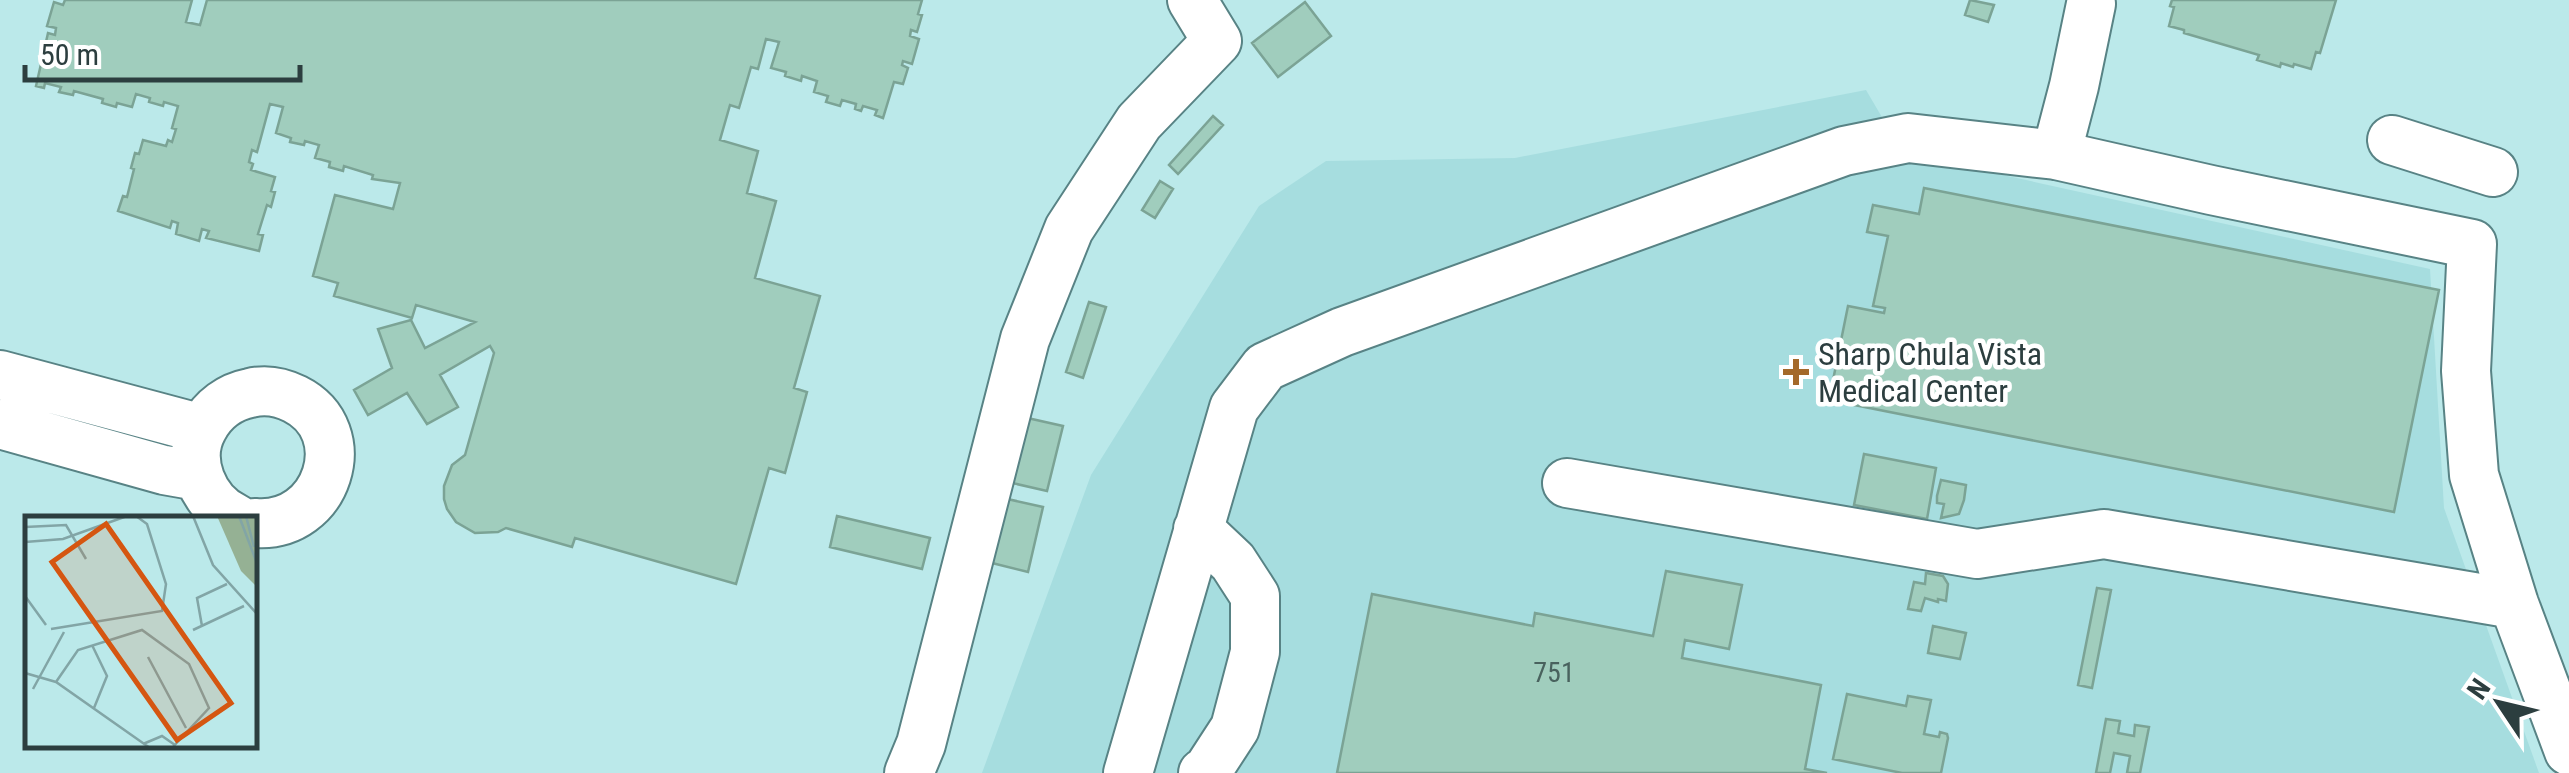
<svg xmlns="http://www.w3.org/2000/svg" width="2569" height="773" viewBox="0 0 2569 773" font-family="'Roboto Condensed',sans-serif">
<rect width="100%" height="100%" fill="#bbe9ea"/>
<path fill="#a6dddf" d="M1866,90L1903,153L2430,269L2444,508L2539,773H982L1091,475L1259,206L1326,161L1515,158Z"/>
<path fill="#a0cdbd" stroke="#7ba395" stroke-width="2.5" d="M65,0H192L186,22L200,25L207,0H922L918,14L922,15L917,32L911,30L910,36L919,39L912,64L903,61L902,65L908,68L903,84L894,82L883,118L875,115L877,110L863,106L861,111L855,109L856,104L842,100L840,106L826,102L828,96L814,92L817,81L802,76L801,81L785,76L786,72L771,68L779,42L766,39L758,69L751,67L739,108L730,105L720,140L758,151L747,193L776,201L755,278L820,296L794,388L807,392L785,473L769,468L736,584L575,538L572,547L506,528L498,532L475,533L456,522L447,509L444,499V486L452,465L465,455L494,353L490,346L440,375L458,407L427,424L407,393L368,415L354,390L392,368L378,329L411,320L425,348L475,322L416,305L412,318L334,296L338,283L313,276L335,195L393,209L400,183L372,179L373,175L344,166L343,171L329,167L330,162L315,158L319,145L305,141L304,145L290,142L291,138L276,133L283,107L270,104L257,152L252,150L249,162L253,164L251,170L275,177L271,191L275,192L271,207L267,205L258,234L263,235L259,251L206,238L209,231L202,229L199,241L176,234L178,223L172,221L170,228L118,211L123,196L127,197L134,169L131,168L135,153L139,154L143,140L166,146L168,140L172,142L176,129L172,128L178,106L164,102L163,106L149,102L150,98L136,94L132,107L117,103L116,107L102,103L103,99L74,91L73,95L59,92L61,87L45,83L44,88L36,86L48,33L55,35L56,28L47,26L54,2L63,5Z
M1970,0L1994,5L1988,22L1965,15Z
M2172,0H2336L2320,53L2316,52L2311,69L2294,64L2293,67L2281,63L2280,67L2257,60L2259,55L2184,33V30L2169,26L2174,7L2170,6Z
M1305,2L1331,36L1278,77L1252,43Z
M1213,116L1223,125L1178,174L1169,165Z
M1160,181L1173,189L1155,218L1142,210Z
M1924,188L2439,290L2394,512L1829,400L1848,306L1884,313L1885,308L1873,306L1888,236L1867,232L1873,205L1919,214Z
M1089,302L1106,307L1083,378L1066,372Z
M1023,417L1063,426L1047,491L1008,482Z
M1864,454L1936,468L1927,519L1854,505Z
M1941,480L1966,485L1964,500L1959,514L1941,518L1944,504L1937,503V496Z
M1003,498L1043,507L1028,572L988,562Z
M837,516L930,538L922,569L830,547Z
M1666,571L1742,585L1729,649L1685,640L1682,658L1821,685L1805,769L1827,773H1337L1372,594L1533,626L1535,613L1653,636Z
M1926,573L1943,576L1948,584L1946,601L1938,599V602L1925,598L1921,611L1908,609L1914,582L1925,584Z
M2097,588L2111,590L2092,688L2078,685Z
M1933,626L1966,633L1960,659L1928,653Z
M1847,694L1906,706L1908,696L1931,700L1924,734L1939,737L1940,732L1947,734L1948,738L1941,773H1902L1833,759Z
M2106,719L2120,721L2118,733L2134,736L2135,725L2149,727L2140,773H2127L2130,756L2114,753L2110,773H2096Z"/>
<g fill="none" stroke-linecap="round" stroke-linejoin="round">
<defs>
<path id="minor" d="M2392,140L2493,172
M2056,155L2074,86L2091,4
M0,375L202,429
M0,424L164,470L198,476
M1567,483L1977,554L2104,534L2514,604
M235,518C203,503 185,460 203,428C213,409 230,397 250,393C266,389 281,392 295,399C359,431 328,529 255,523
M1198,529L1233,562L1255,596V652L1235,728L1207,771L1203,773
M909,773L921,744L1025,339L1069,229L1139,122L1217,41L1192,0
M1128,773L1234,408L1265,367L1342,332L1844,151L1908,138L2056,155L2211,190L2472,244L2466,371L2474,475L2514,604L2569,751"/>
</defs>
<use href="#minor" stroke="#588385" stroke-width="52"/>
<use href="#minor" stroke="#fff" stroke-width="48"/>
</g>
<path fill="#a4692a" stroke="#fff" stroke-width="4" d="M1791 357h10v10h10v10h-10v10h-10v-10h-10v-10h10z"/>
<g text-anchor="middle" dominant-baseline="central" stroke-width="9" stroke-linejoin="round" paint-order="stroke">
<g font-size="28" fill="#49625e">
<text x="1554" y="672">751</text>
</g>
<g font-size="32" fill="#2c3e3f" stroke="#fff" text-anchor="start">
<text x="1818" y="354">Sharp Chula Vista<tspan x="1818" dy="37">Medical Center</tspan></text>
</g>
</g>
<g transform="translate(25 516)">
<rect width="232" height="232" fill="#bbe9ea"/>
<path d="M192,0H232V71L216,55Z" fill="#95b194"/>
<path fill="none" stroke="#82a5a6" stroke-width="2.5" d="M168,0L188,49L233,99M214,0L233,50M221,0L229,31M0,11L41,9L61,43M0,26L38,23L102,0M0,80L21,109M177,110L172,82L202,68M26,113L137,95L141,68L122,8L111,0M168,114L219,90M67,129L82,160L69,192M123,141L161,212M0,157L31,166L125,232M31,166L53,134L117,114L164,148L184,192L147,232M8,173L39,116M118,228L137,220L150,229"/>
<path fill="#d55611" fill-opacity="0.15" stroke="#d55611" stroke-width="5" d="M81,8L206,187L152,224L27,46Z"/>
<rect width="232" height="232" fill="none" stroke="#2c3e3f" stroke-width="5"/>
</g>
<g transform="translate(2499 703) rotate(305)" stroke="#ffffff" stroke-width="8" paint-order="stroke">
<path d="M0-8L18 38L0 25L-18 38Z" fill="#2c3e3f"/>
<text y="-15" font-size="28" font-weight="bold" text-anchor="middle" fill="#2c3e3f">N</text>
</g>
<path d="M25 65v15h275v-15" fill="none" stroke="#2c3e3f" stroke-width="5"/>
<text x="40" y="65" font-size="30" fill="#2c3e3f" stroke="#ffffff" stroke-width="8" paint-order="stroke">50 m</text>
</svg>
